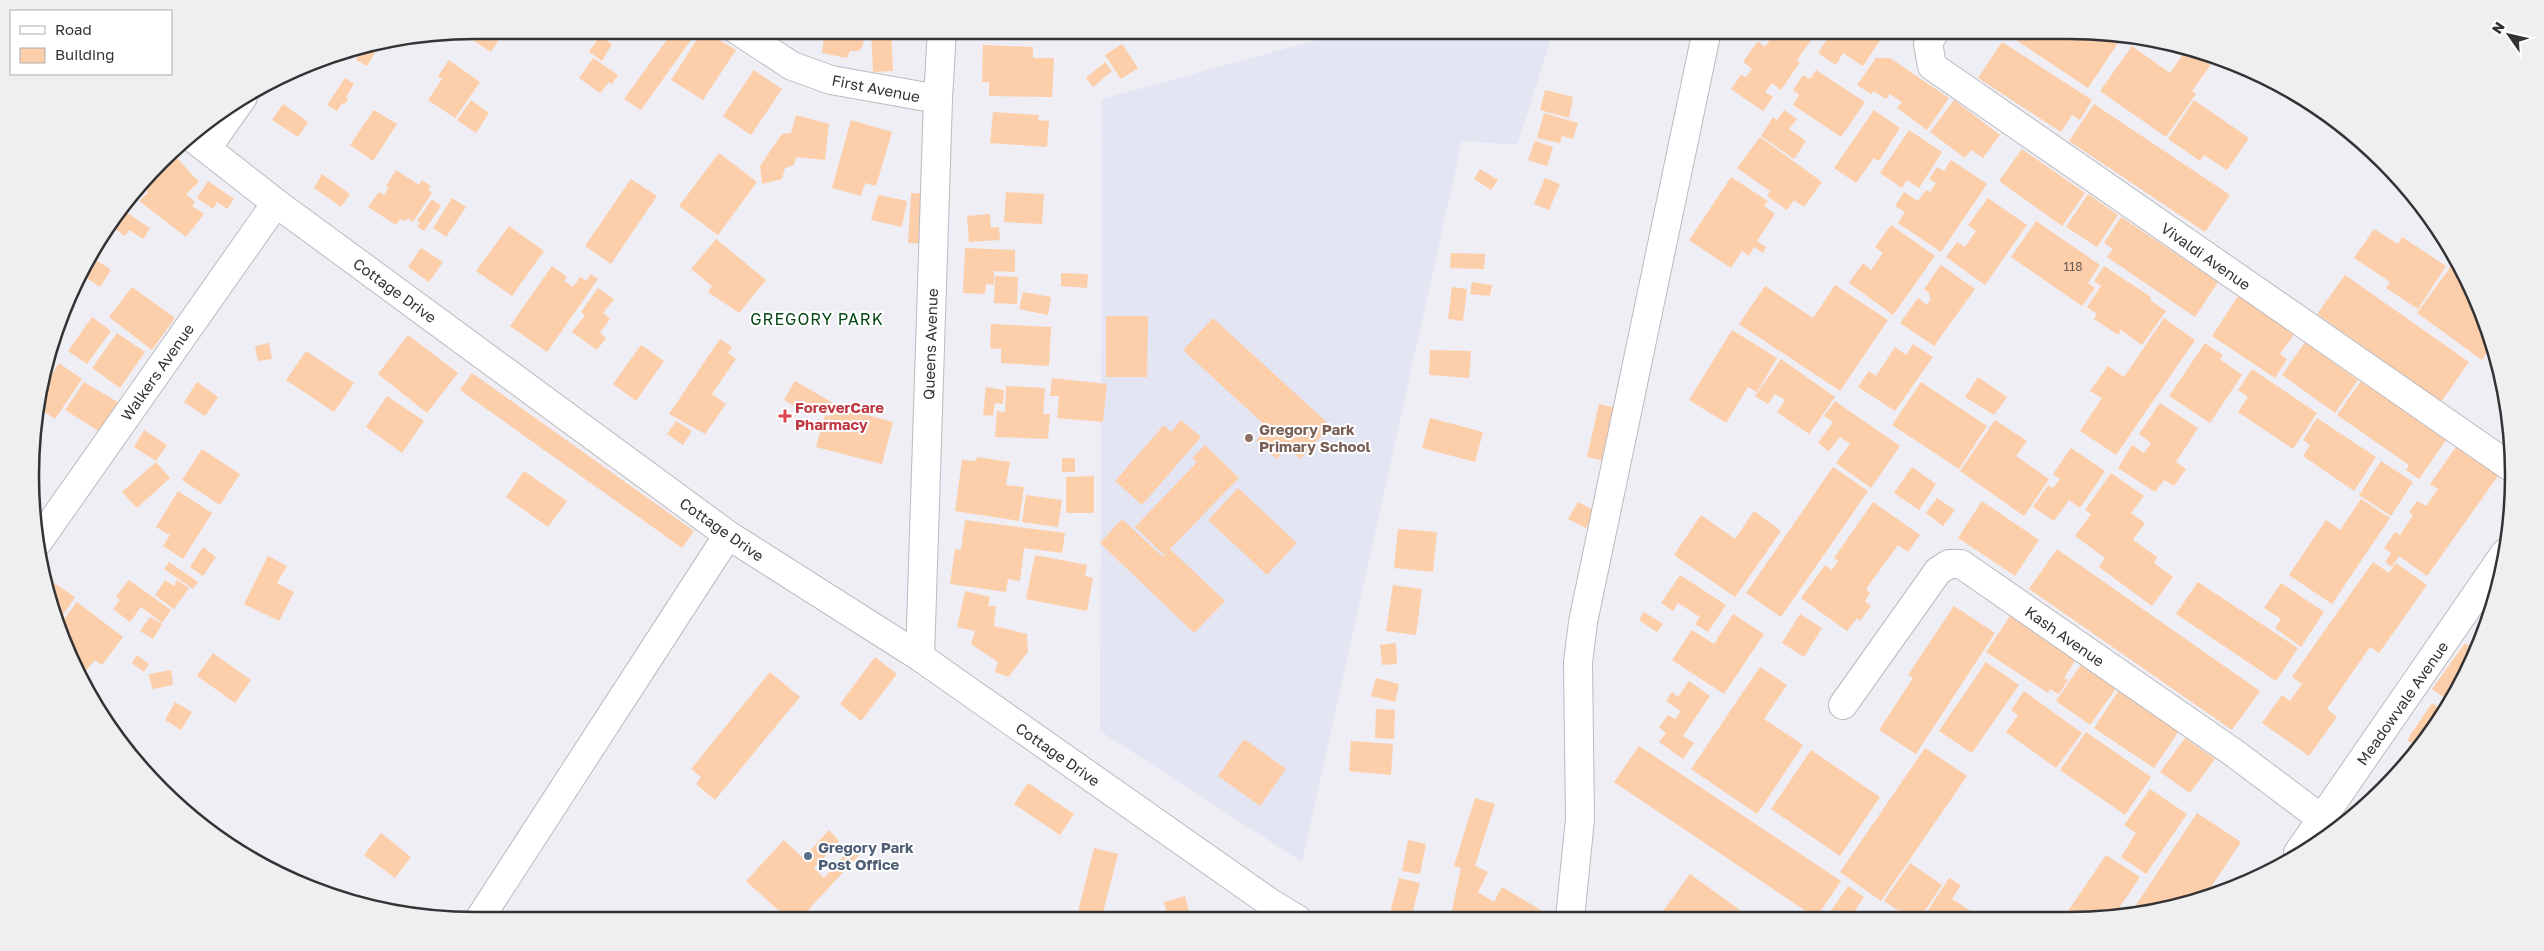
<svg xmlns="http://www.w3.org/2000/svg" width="2544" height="951" viewBox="0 0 2544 951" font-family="'Golos Text',sans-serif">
<rect width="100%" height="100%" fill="#eeeef4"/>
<path fill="#e4e5f3" d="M1353,30H1554L1517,145L1462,141L1302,862L1100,731L1102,99Z"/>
<path fill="#fdceaa" d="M476,30H505L491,52L465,35L467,31Z
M507,30H523L518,37Z
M674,30H684L693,37L641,110L624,99Z
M703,30L736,50L703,100L671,80Z
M825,30H865L863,45L859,51H850L847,58L822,53Z
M871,30H891L893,71L873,72Z
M1760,30H1818L1797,60L1800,62L1781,90L1772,83L1765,92L1773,97L1763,111L1731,89L1741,75L1746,77L1752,69L1743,62L1758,41L1765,47L1771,38Z
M1833,30H1887L1863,66L1843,53L1836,65L1818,53Z
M2014,30H2068L2122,37L2088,88L2010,36Z
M600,36L612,44L602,61L589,52Z
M2002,42L2092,100L2080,120L2072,115L2061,132L1978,78Z
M1122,44L1138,68L1121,79L1105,55Z
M983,45L1033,47V58H1054L1052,97L989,96V82H982Z
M379,46L367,66L356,60L361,51L359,49Z
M2132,46L2170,73L2188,47L2212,63L2192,91L2196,94L2166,137L2100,91Z
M593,58L618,75L612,84L609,82L600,93L579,78Z
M1876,58H1890L1949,98L1927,130L1897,108L1902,102L1890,94L1886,99L1874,91L1871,94L1857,85Z
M449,60L480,82L455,118L428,100L442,79L438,76Z
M1105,62L1112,71L1093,87L1086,78Z
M754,70L782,89L751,135L723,116Z
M1816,70L1865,102L1841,137L1793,105L1799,95L1793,90L1803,75L1810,79Z
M345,78L354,84L346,97L348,99L345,104L342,103L337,111L327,105Z
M1545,90L1573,97L1569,118L1540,110Z
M471,100L489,113L476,133L457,120Z
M1954,100L2000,135L1983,158L1971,150L1965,158L1930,132Z
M2194,100L2249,138L2227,170L2204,155L2200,161L2168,139Z
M283,104L308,122L298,137L272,120Z
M2094,104L2230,195L2205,232L2069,141Z
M374,110L397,124L373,161L350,145Z
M1784,110L1797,119L1789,129L1806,141L1794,159L1761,136L1773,117L1777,120Z
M1874,110L1900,128L1879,161L1874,158L1856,183L1834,168Z
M993,112L1039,115L1038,120L1049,121L1047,147L990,143Z
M1544,113L1578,123L1573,139L1562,136L1560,143L1537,138Z
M796,115L829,124L825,160L796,157L794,165L785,168L782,179L762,184L760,166L782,134L791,133Z
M851,120L892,132L876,186L865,183L861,196L832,188Z
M1909,130L1942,152L1919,188L1907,180L1902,188L1880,173Z
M1760,137L1822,182L1804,207L1794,200L1787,210L1767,196L1770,191L1737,168Z
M1535,141L1553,147L1547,166L1528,160Z
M2022,149L2085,193L2062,226L1999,181Z
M719,153L757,182L718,235L679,206Z
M176,157L199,182L186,194L195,202L192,206L204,214L186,237L139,201L148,192L144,187L152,176Z
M1951,160L1987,184L1941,252L1898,223L1905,212L1895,206L1904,192L1918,201L1926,190L1930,192L1936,183L1929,179L1937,167L1944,171Z
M1480,169L1498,180L1491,190L1474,179Z
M396,170L419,185L422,180L431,186L428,190L432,193L413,222L408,218L406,221L400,219L396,225L368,207L379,192L384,195L389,187L386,186Z
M322,174L350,194L341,207L314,188Z
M1731,177L1768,201L1764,206L1775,214L1757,241L1766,247L1763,253L1754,247L1749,256L1742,251L1731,268L1689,240Z
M1545,178L1560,184L1549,210L1534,204Z
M631,179L657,196L611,264L585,246Z
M208,181L234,199L227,209L217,202L213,209L197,198Z
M1006,192L1044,194L1042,224L1004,222Z
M911,193L928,194L926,244L908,243Z
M2088,194L2118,215L2097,247L2066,227Z
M878,195L907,201L902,227L871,220Z
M452,198L466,207L446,237L433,228Z
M1988,198L2027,225L1985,285L1946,257L1957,242L1965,247L1976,231L1968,225Z
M432,199L441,206L424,231L417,226L420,223L417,221Z
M124,211L150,228L143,239L129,230L125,236L111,226Z
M990,214L991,228L999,227L1000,240L969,242L967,216Z
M2121,217L2218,282L2195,317L2107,257L2113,249L2104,243Z
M2036,221L2100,265L2088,283L2095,288L2082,306L2011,257Z
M1891,225L1935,256L1893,315L1849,283L1863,263L1871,270L1883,253L1875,247Z
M509,226L544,251L512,296L476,271Z
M2374,229L2398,244L2402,237L2446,266L2418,309L2386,288L2390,282L2354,258Z
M716,239L766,280L739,313L708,292L712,286L691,269Z
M421,248L443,262L429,282L408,267Z
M965,248L1015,250V272L994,271V285L986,284L985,294L963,293Z
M1451,253L1485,254L1484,269L1450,268Z
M93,258L111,270L100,287L82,275Z
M2457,258L2490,333L2493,344L2482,360L2417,313Z
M1941,265L1975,289L1934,346L1900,323L1918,298L1927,305L1931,298L1929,296L1930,294L1924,289Z
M552,266L567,277L564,281L573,287L580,277L586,281L591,274L598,279L547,352L510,326Z
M2104,266L2151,297L2150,300L2166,311L2142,345L2121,330L2118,335L2094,319L2097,314L2087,307L2101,286L2094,281Z
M1061,273L1088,274L1087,288L1061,286Z
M2345,275L2469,362L2441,402L2317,314Z
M995,276L1018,277L1017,304L994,303Z
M1472,282L1492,285L1490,296L1470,294Z
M1835,285L1888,320L1840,391L1739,324L1765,286L1813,318Z
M132,287L175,318L152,350L109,317Z
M1452,287L1467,289L1463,321L1448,319Z
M598,288L614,299L603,313L610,319L600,333L606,338L597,350L572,332L585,315L581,312Z
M1023,292L1051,297L1048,315L1019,309Z
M2238,296L2295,333L2280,354L2287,359L2275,378L2212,336Z
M65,308L68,311L58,324Z
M1106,316H1148L1147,377H1106Z
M92,317L111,331L87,364L68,351Z
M1213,318L1331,426L1300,459L1287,447L1277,459L1256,441L1268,428L1183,350Z
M2164,318L2195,340L2116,455L2080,431L2102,398L2090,391L2108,366L2124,377Z
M991,324L1051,327L1049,366L1001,363V349L990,348Z
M1732,330L1777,358L1757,392L1748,387L1726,423L1689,400Z
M117,333L145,352L120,388L92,368Z
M408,335L458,373L427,413L378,374Z
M720,339L732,347L728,353L736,359L712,394L726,404L705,434L669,414Z
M2305,342L2358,380L2335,413L2282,375Z
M269,343L272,359L258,361L255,346Z
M2205,343L2223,355L2220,359L2242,375L2210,423L2169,396Z
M1913,344L1933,357L1895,411L1858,387L1869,371L1876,376L1895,347L1906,355Z
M641,345L664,361L636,401L613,384Z
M1430,350L1471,351L1469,378L1429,375Z
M306,351L354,383L334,412L286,380Z
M1781,359L1835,397L1809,434L1777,412L1785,400L1775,394L1768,404L1755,396Z
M59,363L82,379L55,419L36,406L40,392Z
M2252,369L2317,413L2293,449L2238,412L2248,397L2238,390Z
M472,373L694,531L682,548L460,390Z
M1978,377L2007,397L1994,415L1965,397Z
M1052,378L1107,384L1103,422L1057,418L1059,396H1050Z
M795,381L833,403L827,414L813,406L808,414L784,400Z
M2361,381L2446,440L2419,479L2406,470L2409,465L2337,415Z
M84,382L124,406L105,435L65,410Z
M197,382L218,397L205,416L184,402Z
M1921,382L1987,426L1959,469L1892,425Z
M1006,386L1045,388L1043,414H1050L1048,439L995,437L997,411L1005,412Z
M986,387L1004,390L1003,404L995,403L993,416L983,415Z
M387,396L424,421L402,453L366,427Z
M1835,401L1900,446L1871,488L1836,463L1850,444L1840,437L1829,451L1818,443L1833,422L1824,416Z
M2160,403L2198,428L2176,462L2186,469L2174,486L2164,480L2155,492L2118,468L2132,445L2144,453L2151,443L2139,434Z
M1599,404L1621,409L1609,462L1587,457Z
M833,406L893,422L882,464L816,447L825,415L830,416Z
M1430,418L1483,432L1475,462L1422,448Z
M2317,418L2376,457L2354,491L2303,456L2310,445L2303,440Z
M1181,420L1201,437L1142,505L1115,481L1164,425L1171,432Z
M1995,420L2027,441L2016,456L2049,479L2024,516L1960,471Z
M676,421L692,431L683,445L667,434Z
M144,430L167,445L156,461L134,447Z
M1205,445L1239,478L1164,555L1135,527L1197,462L1192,458Z
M2456,447L2498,476L2427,576L2399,556L2392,567L2385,562L2391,553L2384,548L2395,532L2400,535L2413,515L2409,512L2417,501L2426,506L2438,489L2430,484Z
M2071,448L2105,471L2080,508L2069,500L2054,521L2033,507L2048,485L2053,488L2060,479L2053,474Z
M202,449L240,474L220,505L182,480Z
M977,457L1010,462L1006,485L1024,487L1019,521L955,511L962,460L976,461Z
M1062,458H1075V472H1062Z
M2381,461L2413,482L2391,516L2359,495Z
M156,462L170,478L137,508L122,492Z
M1833,467L1868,491L1781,617L1746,593Z
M1912,467L1936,484L1919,510L1894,493Z
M524,471L567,501L548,527L506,497Z
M2111,473L2144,496L2131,513L2145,523L2133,540L2157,557L2154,563L2173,577L2152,606L2099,567L2105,558L2075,536L2091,514L2085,510Z
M1094,476V513H1066V477Z
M1238,488L1297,543L1267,575L1208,520Z
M178,491L212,513L183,559L163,546L170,535L156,527Z
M1026,495L1062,500L1058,527L1022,522Z
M1937,498L1955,510L1943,526L1926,513Z
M2361,499L2390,518L2332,604L2289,575L2326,520L2340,530Z
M1982,501L2039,540L2015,576L1958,538Z
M1578,502L1595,511L1586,528L1568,519Z
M1873,502L1920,535L1908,552L1898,545L1866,589L1870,593L1865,601L1871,606L1860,621L1857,618L1847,631L1801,598L1825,565L1832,570L1838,561L1834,558Z
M1754,511L1781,531L1735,597L1674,555L1701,515L1735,539Z
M1122,519L1163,557L1170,549L1225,601L1194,633L1100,543Z
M965,520L1065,533L1062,553L1024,548L1020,581L1008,579L1006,592L950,584L955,549L961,550Z
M1398,529L1437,532L1433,572L1394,568Z
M203,547L216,557L203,576L190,567Z
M2057,549L2260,691L2232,730L2029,589Z
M1035,555L1087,565L1085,576L1093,578L1087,611L1026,599Z
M268,556L287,566L277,583L294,592L279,621L244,604Z
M169,562L198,582L193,589L164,569Z
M2373,562L2389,573L2396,563L2427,585L2379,653L2370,647L2327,709L2337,717L2309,756L2262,723L2282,695L2290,701L2302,684L2292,677Z
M42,575L75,597L61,618L54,613Z
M1680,575L1726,605L1708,632L1695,624L1700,617L1678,603L1673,611L1661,603Z
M129,580L171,610L162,623L141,607L130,622L113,609L120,600L116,596Z
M165,580L174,586L177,580L189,588L174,609L155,595Z
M2198,582L2298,648L2276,681L2176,614Z
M2281,583L2324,612L2301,647L2275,628L2281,619L2264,608Z
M1393,585L1422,589L1416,635L1386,631Z
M965,591L990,597L988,606H996L994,626L1027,634L1028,652L1008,677L995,672L998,662L971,644L975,631L957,627Z
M77,602L123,637L102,665L95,660L84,673L75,666L64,646L58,627Z
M1954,606L1995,633L1916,754L1879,730L1913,678L1908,675Z
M1644,612L1663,624L1657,632L1639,620Z
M1733,614L1764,634L1724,694L1672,660L1692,630L1714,644Z
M1800,614L1822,628L1804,657L1782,643Z
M2010,616L2076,659L2064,678L2068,680L2059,694L2050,689L2048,693L1986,652Z
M150,617L162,624L153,639L140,631Z
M1396,643L1397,664L1382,665L1380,645Z
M2465,643L2473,649L2449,701L2432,689Z
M213,653L251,680L235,703L197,676Z
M137,655L149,664L144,672L132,663Z
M875,657L897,674L861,721L840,704Z
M1986,662L2019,685L1972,753L1939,731Z
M2082,663L2117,687L2090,725L2056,701Z
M1760,667L1787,685L1764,719L1803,745L1757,814L1691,769Z
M171,670L173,685L152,689L149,674Z
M770,672L800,697L715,800L696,784L701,777L691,769Z
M1376,678L1399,684L1395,702L1371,696Z
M1689,681L1710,696L1683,736L1694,743L1683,759L1659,742L1666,733L1659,727L1668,715L1675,719L1681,711L1666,701L1672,692L1678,697Z
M2119,690L2179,731L2154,768L2094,728Z
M2024,691L2082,733L2056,768L2006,732L2018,715L2011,710Z
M175,702L192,712L181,730L165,720Z
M2432,703L2444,711L2439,723L2418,747L2407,740Z
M1376,709L1395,710L1394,739L1375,738Z
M2086,732L2151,777L2125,815L2060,770Z
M2185,738L2215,759L2190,793L2160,772Z
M1244,739L1286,769L1260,806L1218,776Z
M1351,741L1393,744L1391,775L1349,771Z
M1639,746L1841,881L1816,918L1614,782Z
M1925,748L1967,776L1881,901L1840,872Z
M1811,750L1880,797L1840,856L1771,809Z
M2408,752L2412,754L2395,773L2394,772Z
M1028,783L1074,814L1060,835L1014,804Z
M2150,789L2187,814L2146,874L2121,857L2136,833L2124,825Z
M1475,798L1495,804L1475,866L1488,872L1478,892L1494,902L1502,887L1551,916L1550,918L1450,919L1461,868L1454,866Z
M2197,813L2241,842L2207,893L2128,917Z
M829,830L839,841L814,868L824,878L851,848L859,855L799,920H789L746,881L784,840L803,858Z
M381,833L411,857L395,878L364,855Z
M1408,840L1426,844L1420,874L1402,871Z
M1094,848L1118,854L1101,920H1076Z
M2106,855L2140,877L2113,917H2064Z
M1910,863L1942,885L1920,918H1909L1884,901Z
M1690,874L1751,918H1658Z
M1399,878L1420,883L1411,919L1389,917Z
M1949,878L1961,885L1952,899L1974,913L1970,918H1923Z
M1848,886L1864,897L1850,918H1826Z
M1185,896L1191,919H1168L1164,902Z"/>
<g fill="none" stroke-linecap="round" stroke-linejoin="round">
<defs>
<path id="street" d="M737,30L792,66L831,80L938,99
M1936,30L1928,43L1932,66L2512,468
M207,148L243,97
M38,542L276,203
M920,657L938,99L942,30
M1843,705L1938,571L1949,564H1961L2234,753L2322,819
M2298,853L2505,553
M1570,918L1580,819L1578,663L1583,622L1707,30
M478,921L728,535"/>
<path id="secondary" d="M189,135L276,203L728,535L920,657L1269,902L1297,919"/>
</defs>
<use href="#street" stroke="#babac0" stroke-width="30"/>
<use href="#secondary" stroke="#babac0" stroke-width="30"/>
<use href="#street" stroke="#fff" stroke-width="28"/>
<use href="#secondary" stroke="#fff" stroke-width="28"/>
</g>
<path fill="#e0444e" stroke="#fff" stroke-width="2" d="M782.5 408.5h5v5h5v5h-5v5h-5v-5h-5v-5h5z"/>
<circle fill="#8d6e63" stroke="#fff" stroke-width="2" cx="1249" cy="438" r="5"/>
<circle fill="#5c6f8a" stroke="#fff" stroke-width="2" cx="808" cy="856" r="5"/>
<g text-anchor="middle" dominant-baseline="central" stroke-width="4" stroke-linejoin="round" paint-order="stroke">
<g font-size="12" fill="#665a53">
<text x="2073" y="266">118</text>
</g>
<g font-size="15" fill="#333336" stroke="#fff">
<text transform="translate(876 88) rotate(11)">First Avenue</text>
<text transform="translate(2206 256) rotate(35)">Vivaldi Avenue</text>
<text transform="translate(395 290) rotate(36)">Cottage Drive</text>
<text transform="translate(930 344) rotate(-88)">Queens Avenue</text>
<text transform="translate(157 372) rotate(-55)">Walkers Avenue</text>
<text transform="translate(722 529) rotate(35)">Cottage Drive</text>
<text transform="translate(2065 636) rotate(35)">Kash Avenue</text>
<text transform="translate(2402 703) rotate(-55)">Meadowvale Avenue</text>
<text transform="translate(1058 754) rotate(35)">Cottage Drive</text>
</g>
<g font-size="15" font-weight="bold" fill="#be3a42" stroke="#fff" text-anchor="start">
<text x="795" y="407">ForeverCare<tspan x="795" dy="17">Pharmacy</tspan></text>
</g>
<g font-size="15" font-weight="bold" fill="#785e54" stroke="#fff" text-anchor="start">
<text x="1259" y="429">Gregory Park<tspan x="1259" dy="17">Primary School</tspan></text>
</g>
<g font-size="15" font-weight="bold" fill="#4e5e75" stroke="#fff" text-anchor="start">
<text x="818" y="847">Gregory Park<tspan x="818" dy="17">Post Office</tspan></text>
</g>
<g font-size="16" letter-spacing="1" fill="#054615" stroke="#fff">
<text x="817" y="319">GREGORY PARK</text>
</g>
</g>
<path d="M0 0H2544V951H0ZM475 39H2069A436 436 0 0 1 2505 475V476A436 436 0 0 1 2069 912H475A436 436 0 0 1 39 476V475A436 436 0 0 1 475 39Z" fill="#efefef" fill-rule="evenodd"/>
<path fill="none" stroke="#333336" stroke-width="2.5" d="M475 39H2069A436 436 0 0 1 2505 475V476A436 436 0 0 1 2069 912H475A436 436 0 0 1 39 476V475A436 436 0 0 1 475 39Z"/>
<rect x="10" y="10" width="162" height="65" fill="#ffffff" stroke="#adadaf"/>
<rect x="20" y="26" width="25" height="8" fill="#ffffff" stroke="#adadaf"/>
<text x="55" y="35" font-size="15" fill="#333336">Road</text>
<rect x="20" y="48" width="25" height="15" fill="#fdceaa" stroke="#adadaf"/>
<text x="55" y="60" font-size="15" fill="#333336">Building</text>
<g transform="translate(2509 35) rotate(304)" stroke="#ffffff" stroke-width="4" paint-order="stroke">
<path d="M0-4L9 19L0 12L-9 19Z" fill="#333336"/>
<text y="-8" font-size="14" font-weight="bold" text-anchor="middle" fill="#333336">N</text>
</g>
</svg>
